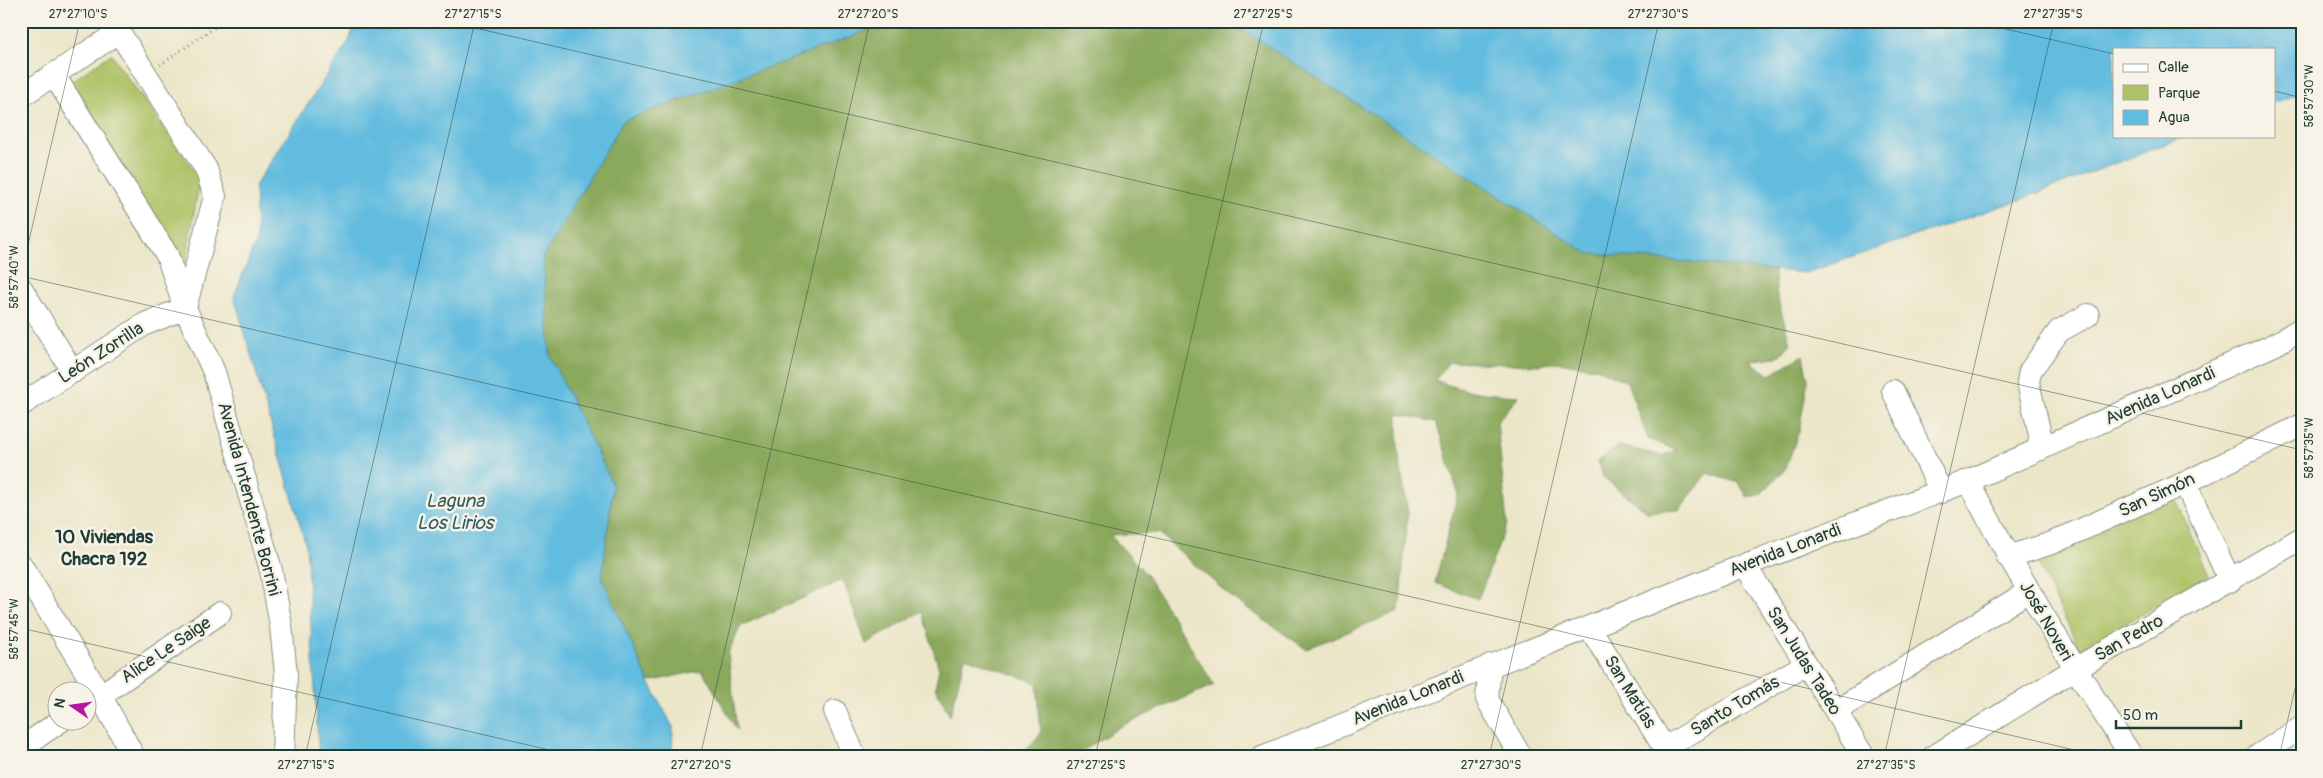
<svg xmlns="http://www.w3.org/2000/svg" width="2323" height="778" viewBox="0 0 2323 778" font-family="Pangolin,sans-serif">
<rect width="100%" height="100%" fill="#f7f3e8"/>
<filter id="ink" filterUnits="userSpaceOnUse"><feTurbulence type="fractalNoise" baseFrequency=".02" numOctaves="2"/><feDisplacementMap in="SourceGraphic" scale="10" xChannelSelector="R" yChannelSelector="G"/><feConvolveMatrix kernelMatrix="1 2 1 2 8 2 1 2 1" color-interpolation-filters="sRGB"/></filter>
<filter id="wash" filterUnits="userSpaceOnUse"><feTurbulence type="fractalNoise" baseFrequency=".0096" numOctaves="4" result="noise"/><feDisplacementMap in="SourceGraphic" scale="20" xChannelSelector="R" yChannelSelector="G"/><feGaussianBlur stdDeviation="1.12" result="paint"/><feColorMatrix in="noise" values="0 0 0 0 0 0 0 0 0 0 0 0 0 0 0 0 0 1.4 0 .05"/><feComposite in="paint" operator="in"/></filter>
<g filter="url(#wash)">
<rect width="100%" height="100%" fill="#ece6c9"/>
<path fill="#aec368" stroke="#66804e" d="M111,54L200,179L184,271L72,81Z
M2172,491L2209,575L2080,650L2035,557Z"/>
<path fill="#8aa95c" stroke="#547348" d="M893,21H1198L1246,32L1587,253L1774,270L1777,296L1790,343L1781,356L1750,361L1770,375L1803,355L1808,380L1799,431L1786,468L1761,494L1748,498L1739,483L1707,473L1679,510L1647,512L1603,477L1597,461L1619,446L1662,456L1677,450L1648,439L1627,382L1599,369L1559,362L1537,365L1449,362L1435,380C1463,392 1489,394 1519,396L1497,422L1507,524L1478,599L1435,583L1458,493L1436,422L1398,414V450L1408,513L1399,611L1306,649L1231,597L1159,533L1110,535L1146,574L1214,685L1121,726L1073,757H1020L1041,733L1037,683L965,657L950,716L935,687L939,669L922,611L866,644L843,580L741,626L728,653L737,730L702,670L649,682L602,578L613,485L550,356L543,257L623,121Z"/>
<path fill="#62bcdf" stroke="#407c8a" d="M356,21H893L623,121L543,257L550,356L613,485L602,578L649,682L673,727L672,757H319L306,545L234,296L257,239L255,186L349,41Z
M1198,21H2302V92L2274,103V49H2114V136H2187L2025,198L1806,273L1587,253L1246,32Z"/>
</g>
<g filter="url(#ink)">
<g fill="none" stroke-linecap="round" stroke-linejoin="round">
<defs>
<path id="minor" d="M112,21L206,169L215,196L185,308
M54,75L167,255L185,308L214,372L271,570L281,626L286,674L283,757
M21,96L119,32
M21,288L73,372
M1893,391L1941,492
M21,405L145,324L185,308
M2039,450L2040,435L2028,382L2030,371L2059,331L2088,315
M1968,481C2018,576 2073,667 2132,757
M2185,483L2230,581
M2008,557L2052,543L2185,483L2302,425
M21,565L100,695L134,757
M1745,565L1864,757
M1590,628L1670,757
M1490,665L1487,699L1521,757
M88,704L220,613
M835,711L855,757
M1836,711L2029,591
M21,748L62,720
M1665,748L1806,664
M1262,757L1745,565L1968,481L2276,344L2302,328
M1933,757L2075,669L2302,538
M2256,757L2302,727"/>
</defs>
<use href="#minor" stroke="#86927e" stroke-width="24"/>
<path stroke="#86927e" stroke-width="3" stroke-dasharray="1 4" stroke-linecap="butt" d="M160,65L224,21"/>
<use href="#minor" stroke="#fff" stroke-width="22"/>
</g>
</g>
<path fill="none" stroke="#1f3d34" stroke-width="1" stroke-opacity="0.45" d="M445,21L2302,450M1971,21L2114,54M2274,91L2302,98M21,275L80,21M21,276L2105,757M21,628L580,757M305,757L475,21M700,757L870,21M1095,757L1264,21M1489,757L1659,21M1884,757L2054,21M2279,757L2302,659"/>
<g text-anchor="middle" dominant-baseline="central" stroke-width="5" stroke-linejoin="round" paint-order="stroke">
<g font-size="18" fill="#1f3d34" stroke="#f7f3e8">
<text transform="translate(101 353) rotate(-33)">León Zorrilla</text>
<text transform="translate(2160 396) rotate(-24)">Avenida Lonardi</text>
<text transform="translate(2157 495) rotate(-25)">San Simón</text>
<text transform="translate(249 499) rotate(75)">Avenida Intendente Borrini</text>
<text transform="translate(1785 550) rotate(-21)">Avenida Lonardi</text>
<text transform="translate(2046 621) rotate(60)">José Noveri</text>
<text transform="translate(2129 638) rotate(-30)">San Pedro</text>
<text transform="translate(166 650) rotate(-34)">Alice Le Saige</text>
<text transform="translate(1804 661) rotate(58)">San Judas Tadeo</text>
<text transform="translate(1630 692) rotate(58)">San Matías</text>
<text transform="translate(1408 698) rotate(-22)">Avenida Lonardi</text>
<text transform="translate(1735 706) rotate(-31)">Santo Tomás</text>
</g>
<g font-size="19" font-style="italic" fill="#305d5f" stroke="#f7f3e8">
<text x="455" y="501">Laguna<tspan x="455" dy="22">Los Lirios</tspan></text>
</g>
<g font-size="19" font-weight="bold" fill="#1f3d34" stroke="#f7f3e8">
<text x="104" y="537">10 Viviendas<tspan x="104" dy="22">Chacra 192</tspan></text>
</g>
</g>
<rect width="2323" height="778" fill="none" stroke="#f7f3e8" stroke-width="55"/>
<rect x="2113" y="48" width="162" height="90" fill="#f7f3e8" stroke="#a1aaa0"/>
<rect x="2123" y="64" width="25" height="8" fill="#ffffff" stroke="#a1aaa0"/>
<text x="2158" y="72" font-size="15" fill="#1f3d34">Calle</text>
<rect x="2123" y="85" width="25" height="15" fill="#aec368" stroke="#a1aaa0"/>
<text x="2158" y="98" font-size="15" fill="#1f3d34">Parque</text>
<rect x="2123" y="110" width="25" height="15" fill="#62bcdf" stroke="#a1aaa0"/>
<text x="2158" y="122" font-size="15" fill="#1f3d34">Agua</text>
<g transform="translate(72 706) rotate(283)"><circle r="24" fill="#f7f3e8" stroke="#a1aaa0"/>
<path d="M0-4L9 19L0 12L-9 19Z" fill="#b5179e"/>
<text y="-8" font-size="14" font-weight="bold" text-anchor="middle" fill="#1f3d34">N</text>
</g>
<path d="M2116 720v8h125v-8" fill="none" stroke="#1f3d34" stroke-width="2.5"/>
<text x="2123" y="720" font-size="15" fill="#1f3d34" stroke="#f7f3e8" stroke-width="4" paint-order="stroke">50 m</text>
<rect x="28" y="28" width="2268" height="722" fill="none" stroke="#1f3d34" stroke-width="2"/>
<g font-size="12" text-anchor="middle" fill="#1f3d34">
<text x="78" y="18">27°27'10"S</text>
<text x="473" y="18">27°27'15"S</text>
<text x="868" y="18">27°27'20"S</text>
<text x="1263" y="18">27°27'25"S</text>
<text x="1658" y="18">27°27'30"S</text>
<text x="2053" y="18">27°27'35"S</text>
<text transform="translate(2309 96) rotate(-90)" y="4">58°57'30"W</text>
<text transform="translate(14 277) rotate(-90)" y="4">58°57'40"W</text>
<text transform="translate(2309 448) rotate(-90)" y="4">58°57'35"W</text>
<text transform="translate(14 629) rotate(-90)" y="4">58°57'45"W</text>
<text x="306" y="769">27°27'15"S</text>
<text x="701" y="769">27°27'20"S</text>
<text x="1096" y="769">27°27'25"S</text>
<text x="1491" y="769">27°27'30"S</text>
<text x="1886" y="769">27°27'35"S</text>
</g>
</svg>
